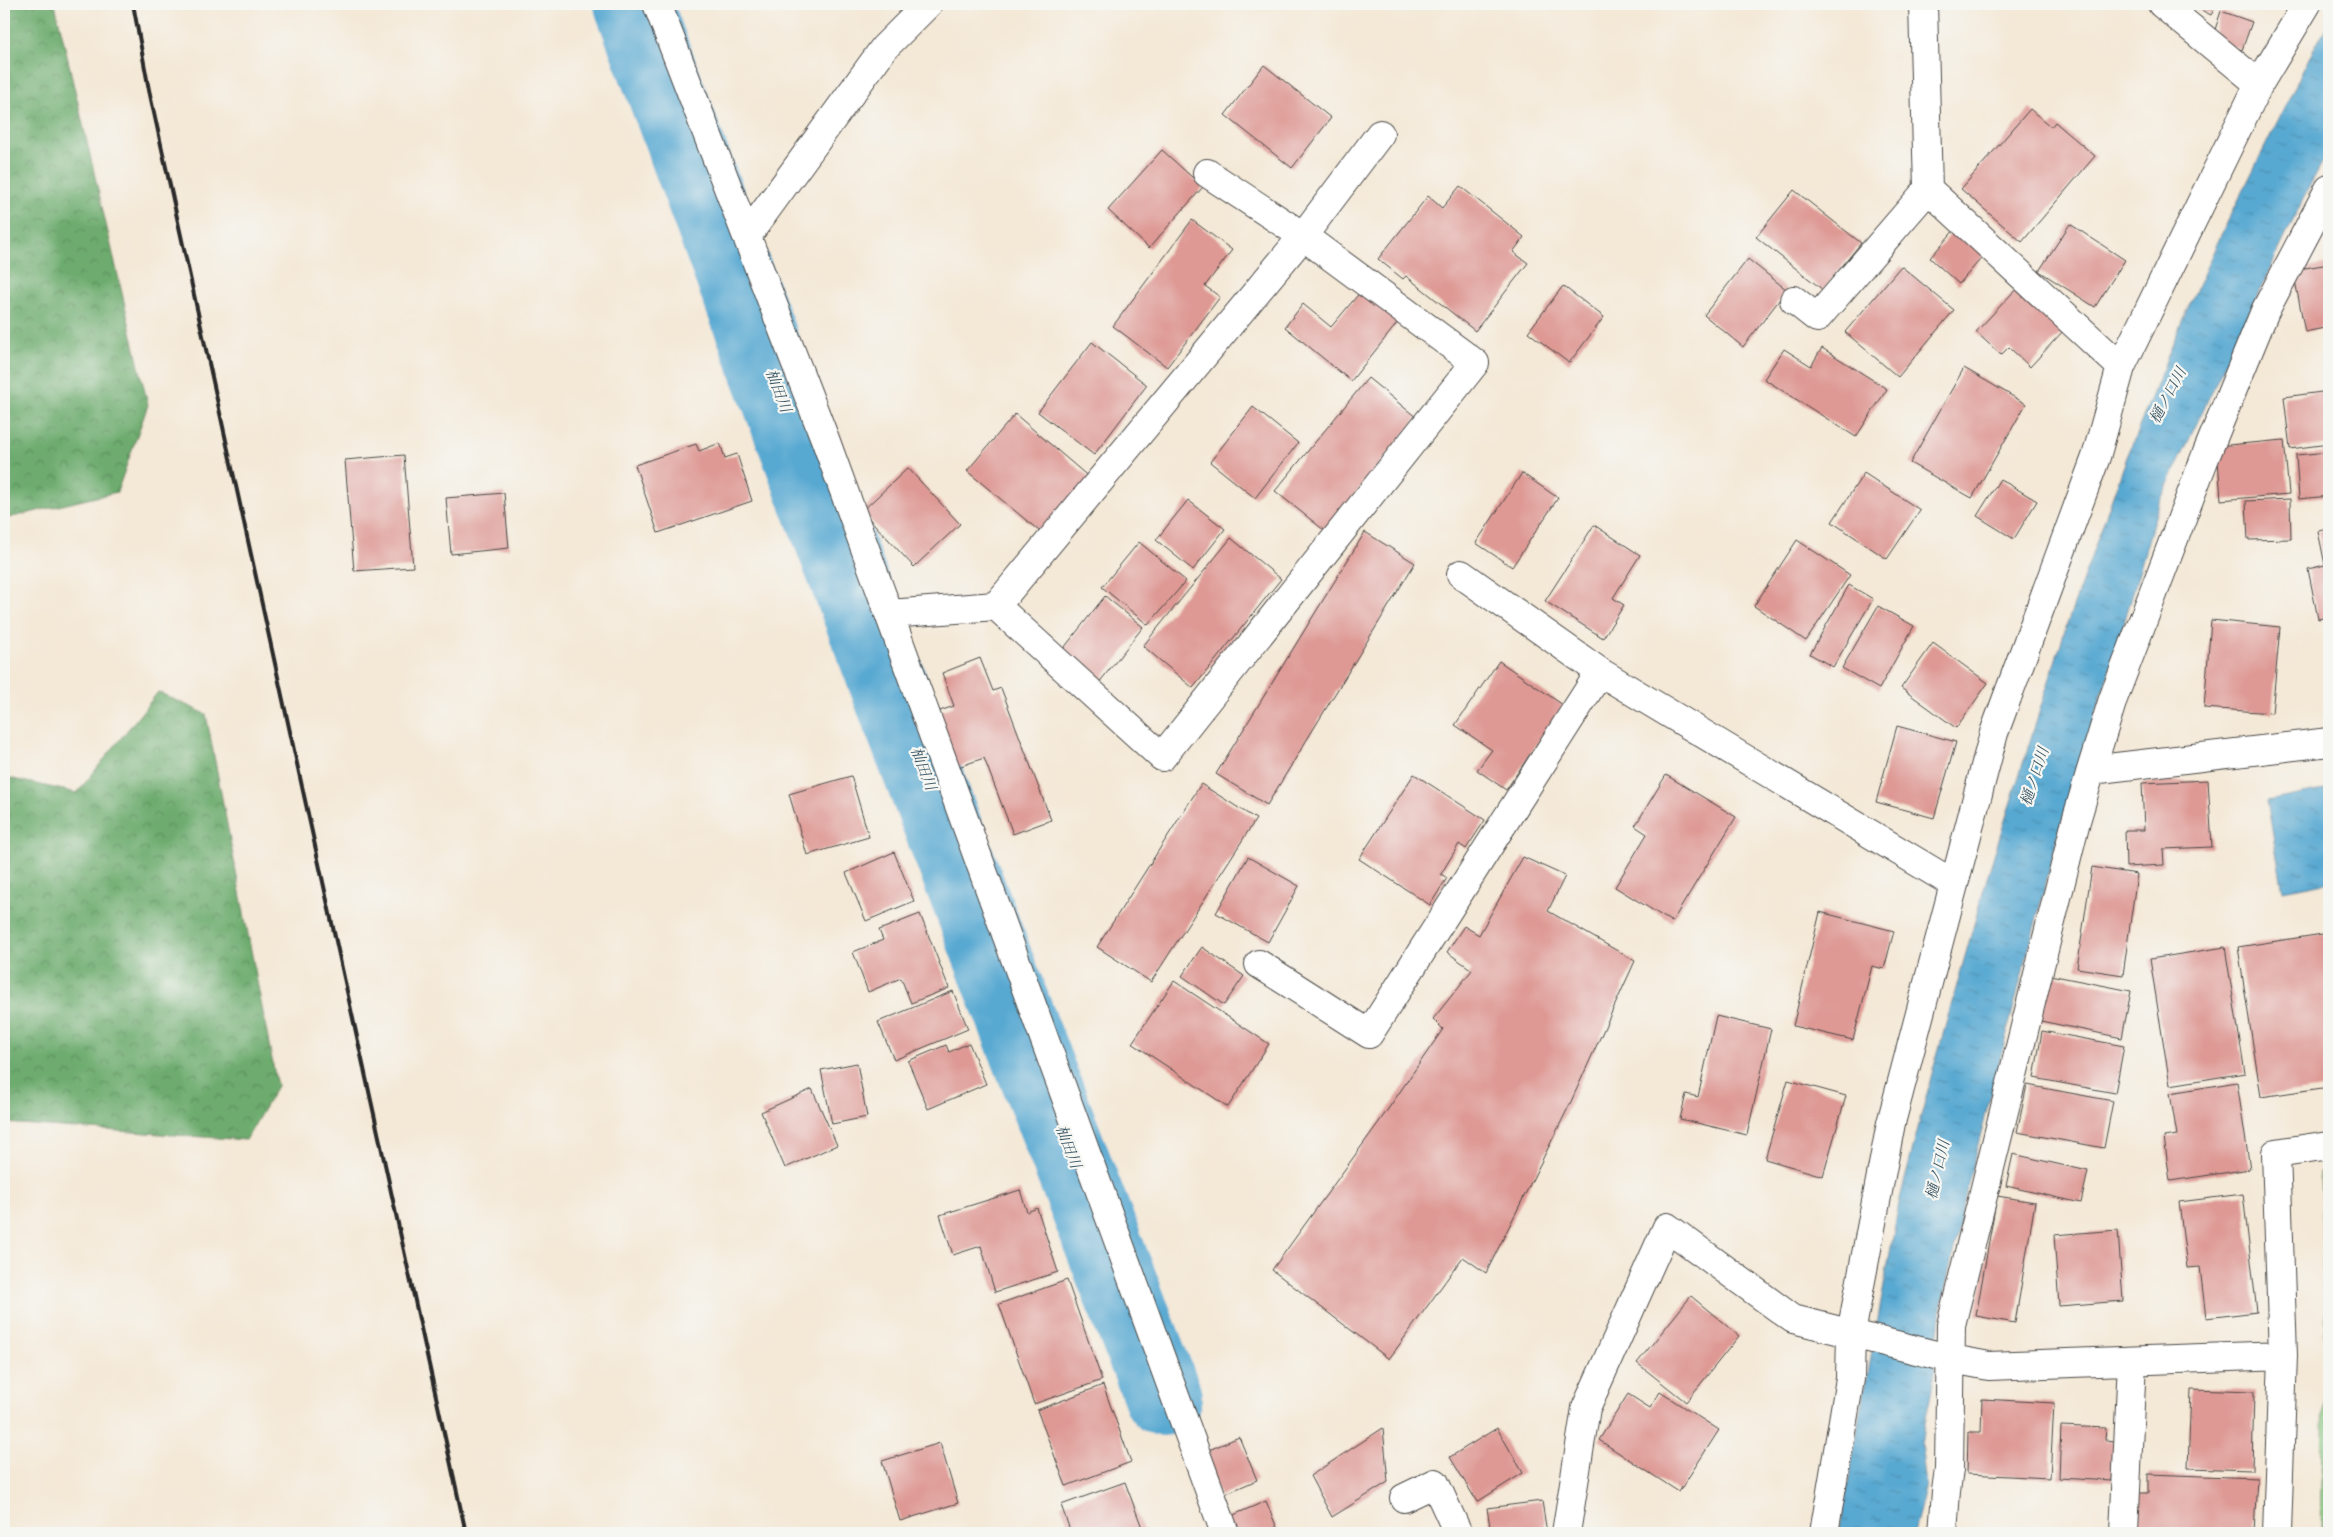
<svg xmlns="http://www.w3.org/2000/svg" width="2333" height="1537" viewBox="0 0 2333 1537" font-family="Vollkorn,'Noto Serif JP',serif">
<defs>
<pattern id="forest-crowns" width="20" height="18" patternUnits="userSpaceOnUse" patternTransform="scale(1.25)"><rect width="20" height="18" fill="#6dac6e"/><path d="M2 6a3 3 0 1 1 6 0M12 15a3 3 0 1 1 6 0" fill="none" stroke="#5a8c5b"/></pattern>
<pattern id="park-crowns" width="20" height="18" patternUnits="userSpaceOnUse" patternTransform="scale(1.25)"><rect width="20" height="18" fill="#87c77f"/><path d="M2 6a3 3 0 1 1 6 0M12 15a3 3 0 1 1 6 0" fill="none" stroke="#6fa268"/></pattern>
<pattern id="water-ripples" width="26" height="14" patternUnits="userSpaceOnUse" patternTransform="scale(1.25)"><rect width="26" height="14" fill="#58a9d2"/><path d="M2 4q2-2 4 0t4 0M15 11q2-2 4 0t4 0" fill="none" stroke="#498aab"/></pattern>
</defs>
<rect width="100%" height="100%" fill="#f6f6f2"/>
<filter id="ink" filterUnits="userSpaceOnUse"><feTurbulence type="fractalNoise" baseFrequency=".02" numOctaves="2"/><feDisplacementMap in="SourceGraphic" scale="10" xChannelSelector="R" yChannelSelector="G"/><feConvolveMatrix kernelMatrix="1 2 1 2 8 2 1 2 1" color-interpolation-filters="sRGB"/></filter>
<filter id="wash" filterUnits="userSpaceOnUse"><feTurbulence type="fractalNoise" baseFrequency=".0096" numOctaves="4" result="noise"/><feDisplacementMap in="SourceGraphic" scale="20" xChannelSelector="R" yChannelSelector="G"/><feGaussianBlur stdDeviation="1.12" result="paint"/><feColorMatrix in="noise" values="0 0 0 0 0 0 0 0 0 0 0 0 0 0 0 0 0 1.4 0 .05"/><feComposite in="paint" operator="in"/></filter>
<g filter="url(#wash)">
<rect width="100%" height="100%" fill="#f4e8d6"/>
<path fill="url(#forest-crowns)" stroke="#4c6c4c" d="M4,4H55L148,405L117,492L4,519Z
M158,692L206,714L277,1086L246,1140L4,1123V777L77,793Z"/>
<path fill="url(#park-crowns)" stroke="#597955" d="M2329,1170V1533H2321L2325,1335L2320,1171Z"/>
<path fill="url(#water-ripples)" stroke="#426a7e" d="M2329,22V150L2307,191L2159,503L2118,644L2064,813L1968,1183L1940,1314L1933,1383L1921,1443L1926,1485L1914,1533H1839L1899,1203L1931,1077L1989,871L2067,624L2127,457L2182,321L2221,235L2309,58Z
M2329,789V882L2283,891L2267,801Z"/>
<g fill="none" stroke-linecap="round" stroke-linejoin="round">
<path stroke="#58a9d2" stroke-width="78" d="M633,4C806,470 982,934 1163,1397"/>
</g>
<g id="blocks">
<path fill="#de9994" d="M2189,4H2217L2211,15Z
M2221,11L2252,22L2242,50L2212,39Z
M1264,65L1331,118L1292,168L1225,115Z
M2030,109L2051,127L2055,122L2095,156L2022,242L1961,189Z
M1162,150L1203,187L1149,248L1108,210Z
M1460,186L1524,237L1513,252L1528,263L1475,331L1406,276L1403,279L1378,259L1428,196L1442,208Z
M1794,190L1861,243L1823,290L1756,237Z
M1192,220L1232,250L1205,286L1220,297L1167,367L1113,326Z
M2070,224L2125,260L2095,307L2039,271Z
M1956,228L1985,254L1959,284L1930,258Z
M1748,259L1787,290L1743,347L1704,315Z
M2329,264V327L2305,332L2293,270Z
M1901,266L1954,310L1898,377L1845,332Z
M1563,286L1604,317L1569,363L1528,332Z
M2017,288L2063,331L2030,367L2009,347L2001,355L1976,332Z
M1362,290L1399,321L1351,381L1285,327L1303,304L1331,327Z
M1092,342L1147,385L1094,455L1038,412Z
M1822,348L1887,389L1856,437L1764,379L1784,349L1811,366Z
M1964,368L2026,404L1972,498L1910,463Z
M1368,378L1417,418L1325,531L1275,491Z
M2329,391V444L2290,449L2284,397Z
M1253,407L1298,443L1255,498L1210,462Z
M1015,414L1091,479L1044,535L967,471Z
M2284,440L2289,494L2221,500L2217,446Z
M720,443L725,458L737,454L752,501L658,533L635,465L696,444L699,451Z
M2329,452V496L2299,499L2296,455Z
M404,455L413,567L354,571L345,460Z
M908,468L960,524L914,567L862,511Z
M1522,473L1558,498L1512,567L1476,543Z
M1864,473L1920,510L1887,559L1832,522Z
M2000,479L2037,501L2014,539L1977,516Z
M504,493L509,548L451,554L446,498Z
M2290,499L2291,539L2248,540L2246,501Z
M1188,500L1225,529L1193,570L1156,540Z
M1594,525L1640,555L1613,598L1624,605L1603,638L1545,601Z
M2329,529V617L2318,619L2308,569L2325,565L2318,531Z
M1365,532L1415,563L1267,805L1216,774Z
M1231,538L1281,579L1193,688L1143,646Z
M1797,540L1850,575L1806,641L1754,606Z
M1139,542L1186,581L1148,625L1102,587Z
M1849,585L1873,599L1833,667L1810,654Z
M1105,596L1143,627L1098,684L1060,653Z
M1878,606L1914,626L1879,689L1842,668Z
M2211,620L2280,627L2272,713L2204,708Z
M1933,643L1988,683L1956,728L1901,688Z
M980,658L993,691L1001,688L1051,820L1013,834L984,758L958,767L937,712L954,706L942,673Z
M1499,661L1563,705L1506,790L1477,770L1492,750L1455,725Z
M1897,726L1956,742L1934,818L1876,802Z
M1414,774L1485,820L1466,849L1459,844L1441,874L1447,878L1430,905L1359,859Z
M1666,775L1736,817L1672,922L1615,887L1647,834L1635,826Z
M851,776L869,837L807,855L789,794Z
M2208,780L2212,847L2163,849L2164,865L2126,867L2125,830H2144L2142,783Z
M1201,784L1256,819L1151,982L1097,947Z
M894,852L914,901L866,921L846,873Z
M1248,857L1299,886L1268,942L1216,913Z
M1523,857L1565,876L1548,911L1635,961L1569,1106L1486,1273L1463,1257L1389,1359L1272,1270L1384,1115L1443,1029L1433,1019L1472,970L1447,952L1464,926L1479,935Z
M2092,867L2137,874L2123,975L2077,968Z
M1820,912L1894,931L1884,969L1872,966L1853,1040L1793,1026Z
M920,914L949,988L911,1003L901,978L868,992L853,952L883,940L879,930Z
M2329,933V1087L2261,1097L2238,947Z
M1202,947L1244,976L1224,1005L1182,976Z
M2225,947L2245,1073L2170,1085L2150,959Z
M2050,975L2131,991L2122,1038L2041,1021Z
M1174,981L1269,1044L1228,1107L1132,1043Z
M953,991L968,1029L894,1060L878,1022Z
M1716,1016L1771,1029L1747,1135L1680,1119L1686,1094L1698,1097Z
M2042,1031L2124,1046L2115,1093L2034,1078Z
M969,1043L986,1084L928,1109L908,1061L946,1045L949,1052Z
M857,1063L867,1117L832,1124L821,1070Z
M1788,1080L1846,1096L1823,1176L1765,1159Z
M2237,1082L2250,1169L2170,1181L2164,1137L2177,1135L2170,1093Z
M2027,1085L2113,1101L2104,1148L2017,1132Z
M812,1089L837,1145L785,1168L761,1112Z
M2013,1154L2088,1171L2081,1203L2006,1186Z
M1020,1190L1027,1212L1037,1208L1058,1272L995,1292L981,1246L953,1255L940,1215Z
M2243,1194L2257,1312L2206,1318L2200,1267L2187,1268L2179,1202Z
M1997,1196L2035,1202L2015,1323L1976,1316Z
M2118,1230L2123,1301L2059,1306L2054,1235Z
M1067,1280L1102,1380L1034,1404L999,1304Z
M1691,1296L1739,1336L1686,1402L1637,1363Z
M1103,1385L1131,1462L1066,1486L1037,1410Z
M2191,1389L2254,1391L2252,1470L2188,1468Z
M1660,1392L1719,1430L1679,1492L1599,1440L1628,1394L1650,1408Z
M1982,1399L2054,1403L2050,1478L1967,1474L1968,1432H1981Z
M2061,1426L2106,1428L2105,1440L2115,1441L2112,1481L2059,1478Z
M1383,1428L1388,1482L1332,1517L1310,1476Z
M1497,1428L1523,1473L1477,1502L1450,1457Z
M1239,1437L1257,1480L1220,1496L1202,1453Z
M940,1443L958,1503L900,1521L882,1461Z
M2148,1474L2257,1478L2254,1533H2137L2139,1493H2148Z
M1125,1482L1144,1533H1071L1061,1505Z
M1266,1501L1279,1533H1230L1224,1519Z
M1542,1501L1547,1533H1491L1487,1508Z"/>
</g>
</g>
<g filter="url(#ink)">
<use href="#blocks" fill-opacity="0" stroke="#494745" stroke-width="1"/>
<g fill="none" stroke-linecap="round" stroke-linejoin="round">
<defs>
<path id="minor" d="M657,4L825,439L1225,1533
M2162,4L2259,84
M1928,189L2121,367
M747,236L884,48L928,4
M1794,300L1817,318L1928,189L1923,4
M1461,574L1600,672L1954,884
M996,606L1162,757L1475,363L1303,236L1207,173
M889,614L996,606L1303,236L1380,134
M2091,770L2329,742
M1259,964L1369,1034L1600,672
M1404,1498L1435,1483L1458,1533
M1566,1533L1586,1408L1667,1227L1793,1319L1952,1359L1989,1366L2283,1355
M1824,1533L1850,1379L1851,1333L1891,1123L1994,733L2096,457L2121,367L2259,84L2307,4
M1943,1533L1946,1491L1949,1469L1951,1325L2076,821L2091,770L2113,699L2206,455L2265,311L2329,189
M2124,1533L2132,1361
M2277,1533L2283,1355L2276,1153L2329,1145"/>
</defs>
<use href="#minor" stroke="#494745" stroke-width="30"/>
<use href="#minor" stroke="#fff" stroke-width="28"/>
<path stroke="#2b2b2b" stroke-width="4" d="M133,4L149,90L466,1533"/>
</g>
</g>
<g text-anchor="middle" dominant-baseline="central" stroke-width="4.5" stroke-linejoin="round" paint-order="stroke">
<g font-size="15" font-style="italic" fill="#3b5765" stroke="#f6f6f2">
<text transform="translate(777 391) rotate(69)">杣田川</text>
<text transform="translate(2169 396) rotate(-62)">樋ノ口川</text>
<text transform="translate(922 769) rotate(69)">杣田川</text>
<text transform="translate(2036 777) rotate(-72)">樋ノ口川</text>
<text transform="translate(1067 1147) rotate(69)">杣田川</text>
<text transform="translate(1939 1170) rotate(-77)">樋ノ口川</text>
</g>
</g>
<rect width="2333" height="1537" fill="none" stroke="#f6f6f2" stroke-width="20"/>
</svg>
